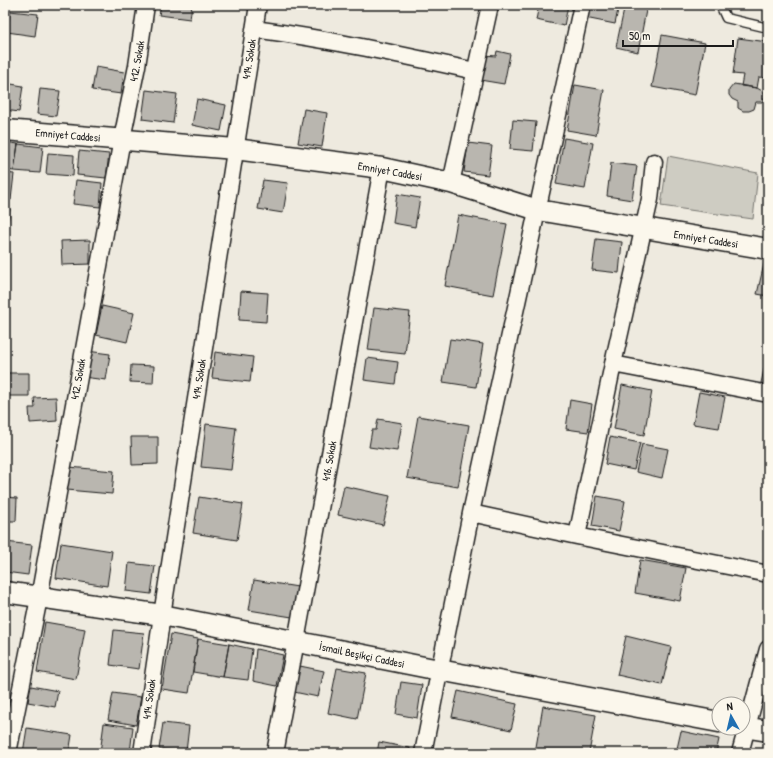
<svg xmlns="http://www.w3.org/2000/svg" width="773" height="758" viewBox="0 0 773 758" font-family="'Patrick Hand',sans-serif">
<rect width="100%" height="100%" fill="#eeeadf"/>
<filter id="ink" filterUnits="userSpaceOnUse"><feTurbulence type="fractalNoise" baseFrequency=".025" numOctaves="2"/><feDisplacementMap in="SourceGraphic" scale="8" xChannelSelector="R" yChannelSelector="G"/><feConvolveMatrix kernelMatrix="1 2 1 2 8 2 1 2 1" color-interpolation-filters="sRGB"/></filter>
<g filter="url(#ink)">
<path fill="#ceccc2" stroke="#75746f" d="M668,156L758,173L753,219L661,206Z"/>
<path fill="#b9b6af" stroke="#1c1c1c" d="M161,5H192L190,19L159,15Z
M539,5H568L564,26L536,20Z
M588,5H619L615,24L585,18Z
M625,5H647L638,52L616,47Z
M10,11L38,14L35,36L7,32Z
M662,35L705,43L695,95L652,87Z
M738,38L768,42V78L759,77L757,88L741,86L743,75L733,74Z
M497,51L510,54L504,84L480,80L484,55L496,56Z
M96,67L124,72L121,94L92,90Z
M5,83L23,86L19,112L5,110Z
M734,84L757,88L764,92L765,97L762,102H756L754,109L749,111H743L738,108V102L732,99L729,95V90Z
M575,85L604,90L596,135L567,130Z
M40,89L60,91L56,116L37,114Z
M146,90L177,94L173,123L142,119Z
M197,99L226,105L221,131L192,125Z
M304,109L327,113L322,147L298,143Z
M513,120L536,122L533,151L510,149Z
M564,138L593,143L585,189L556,184Z
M5,142L18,144L14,171L5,170Z
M468,143L492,146L488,175L464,172Z
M18,144L43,147L40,173L14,171Z
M79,151L109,154L106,178L77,175Z
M48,153L74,155L73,176L46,174Z
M611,163L637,166L632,200L607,196Z
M5,173L14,174L11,200H5Z
M76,180L102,183L100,207L73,204Z
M263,180L288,183L283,213L258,209Z
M397,194L420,198L415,227L393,223Z
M5,209H10L6,236L5,235Z
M458,215L507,224L493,295L445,286Z
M596,239L622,242L619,273L592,270Z
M90,240V264L62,265L61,241Z
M764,264L768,265V296L757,294Z
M241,291L268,293L266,322L239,320Z
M102,306L134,313L127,342L96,335Z
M374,308L410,312L405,354L368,350Z
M450,339L483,344L476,387L443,382Z
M87,351L110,354L106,380L83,377Z
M215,352L253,357L250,382L212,378Z
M767,356H768V385L761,383Z
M367,358L398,362L395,384L364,380Z
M131,365L154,366L153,383L130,382Z
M5,373H29V396H5Z
M622,385L652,391L644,435L614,429Z
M699,392L725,397L719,428L693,424Z
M56,397L57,421L30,423L29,408H35L34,398Z
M570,400L592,404L588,432L566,429Z
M418,416L469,425L458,487L407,478Z
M378,419L402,423L397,451L369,447L372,430H376Z
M206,424L236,428L231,470L201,467Z
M131,437H158V464L132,465Z
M610,437L640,443L634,470L605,464Z
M642,444L668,449L662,478L636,472Z
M69,467L114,471L112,494L67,490Z
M344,486L390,496L383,525L338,515Z
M597,496L625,501L619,531L592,526Z
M5,497L17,498L16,521H5Z
M199,497L243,504L237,540L193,533Z
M5,542L32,545L28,575L5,572Z
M61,543L112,551L107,586L56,578Z
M640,560L686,568L680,601L635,593Z
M129,563L155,566L151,594L126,591Z
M254,580L298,587L292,617L249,610Z
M45,622L85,629L76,679L37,672Z
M114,630L144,633L139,669L110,665Z
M171,634L198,639L189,693L162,689Z
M626,636L671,647L662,685L617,675Z
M198,639L229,644L223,677L193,672Z
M229,644L252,649L248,680L223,677Z
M256,649L283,655L277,686L253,681Z
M300,666L324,671L318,697L294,692Z
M337,668L366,673L357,719L328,713Z
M401,682L422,685L417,718L396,714Z
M31,686L58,691L55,707L28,702Z
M5,688L8,689L5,706Z
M458,691L517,704L511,730L452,717Z
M113,693L141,697L136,725L108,720Z
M543,706L596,715L589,753H535Z
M104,723L133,727L130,753H100Z
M163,723L189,726L186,752L159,749Z
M27,728L72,735L69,753H23Z
M681,731L719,739L716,753H676Z
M379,742L410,748L409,753H377Z"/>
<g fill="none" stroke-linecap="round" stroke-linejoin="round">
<defs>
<path id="service" d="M720,5L726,18L768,28"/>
<path id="minor" d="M254,29C329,39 402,55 475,71
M451,183L490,5
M613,364L768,394
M471,513L577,536L768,574
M577,536L613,364L650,199L654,162
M8,753L39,598L122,139L137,66L146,5
M142,753L162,615L258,5
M275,753L296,641L382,168
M423,753L471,513L582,5
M740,753L768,649"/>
<path id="tertiary" d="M5,130L235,149L382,168L451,183L538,210L768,249
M5,592L162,615L439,670L719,722
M743,727L768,731"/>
</defs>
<use href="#service" stroke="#1c1c1c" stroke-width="11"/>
<use href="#minor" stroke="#1c1c1c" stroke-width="19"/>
<use href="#tertiary" stroke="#1c1c1c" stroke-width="23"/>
<use href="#service" stroke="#fbf7ec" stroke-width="8"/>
<use href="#minor" stroke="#fbf7ec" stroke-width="16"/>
<use href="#tertiary" stroke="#fbf7ec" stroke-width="20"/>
</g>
</g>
<g text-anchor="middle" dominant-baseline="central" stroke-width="3.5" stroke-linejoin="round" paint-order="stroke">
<g font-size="11" fill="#1c1c1c" stroke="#fbf7ec">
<text transform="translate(249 59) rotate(-81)">414. Sokak</text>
<text transform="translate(137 61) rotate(-80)">412. Sokak</text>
<text transform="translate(68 135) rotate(5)">Emniyet Caddesi</text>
<text transform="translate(390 171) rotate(10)">Emniyet Caddesi</text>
<text transform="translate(706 239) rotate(9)">Emniyet Caddesi</text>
<text transform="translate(78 379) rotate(-80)">412. Sokak</text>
<text transform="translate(199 379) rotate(-81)">414. Sokak</text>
<text transform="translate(329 461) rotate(-80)">416. Sokak</text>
<text transform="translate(362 655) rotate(12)">İsmail Beşikçi Caddesi</text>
<text transform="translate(149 699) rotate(-82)">414. Sokak</text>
</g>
</g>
<rect width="773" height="758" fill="none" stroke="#fbf7ec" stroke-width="20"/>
<rect x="10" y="10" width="753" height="738" fill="none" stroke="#1c1c1c" stroke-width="1.5" filter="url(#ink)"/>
<g transform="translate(731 716) rotate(352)"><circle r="19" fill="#fbf7ec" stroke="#a29f99"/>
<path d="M0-3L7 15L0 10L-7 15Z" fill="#1f6fb2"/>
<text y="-6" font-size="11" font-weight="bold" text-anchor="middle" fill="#1c1c1c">N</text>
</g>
<path d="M623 40v6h110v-6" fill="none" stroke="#1c1c1c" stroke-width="2"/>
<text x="629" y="40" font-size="12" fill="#1c1c1c" stroke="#fbf7ec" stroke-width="3" paint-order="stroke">50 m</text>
</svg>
